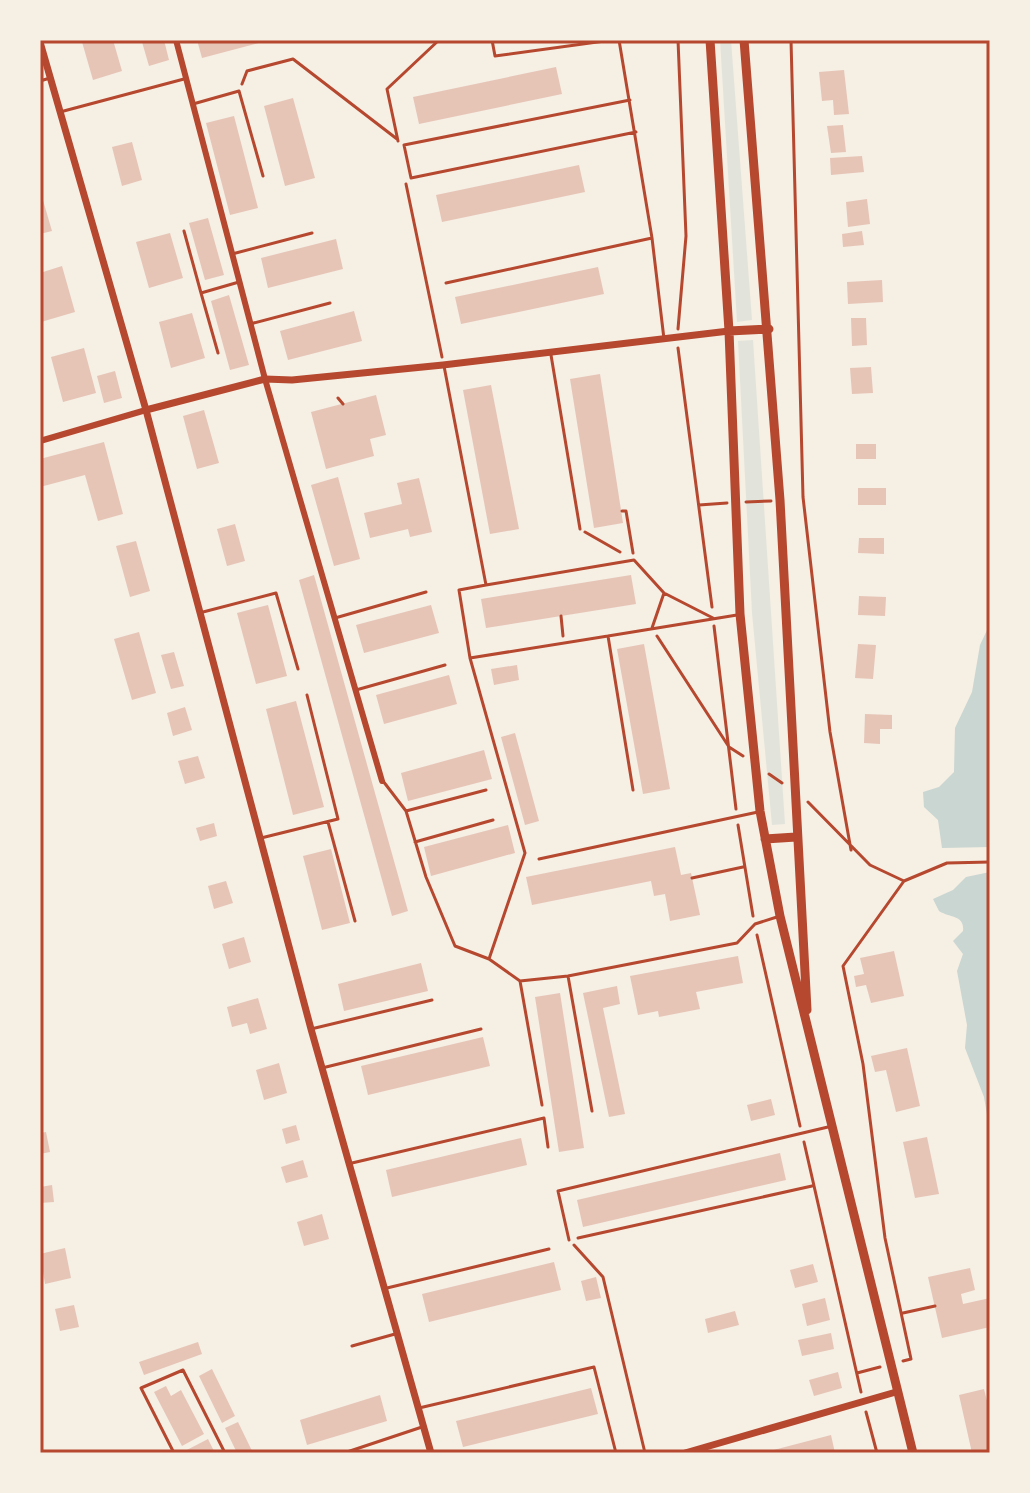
<svg xmlns="http://www.w3.org/2000/svg" width="1030" height="1493" viewBox="0 0 1030 1493" font-family="Helvetica,sans-serif">
<rect width="100%" height="100%" fill="#f6efe4"/>
<path fill="#e2e4dc" d="M720,40H731L752,320L737,322Z
M753,340L785,824L772,825L752,613L738,341Z"/>
<path fill="#c9d6d2" d="M990,624V847L942,848L938,820L924,807L923,792L939,787L954,772L955,728L972,692L980,645Z
M990,872V1132L984,1097L965,1048L967,1025L957,971L963,954L953,941L963,931C965,915 950,918 939,911L933,899L953,890L966,877Z"/>
<path fill="#e6c5b7" d="M91,40H113L122,71L93,80L82,42Z
M164,40L169,60L149,66L142,42Z
M197,40H266V41L202,58Z
M556,67L562,94L419,124L413,97Z
M844,70L849,114L834,115L833,100L822,101L819,72Z
M293,98L315,178L285,186L264,106Z
M234,116L258,208L230,215L206,123Z
M843,125L846,152L831,153L827,126Z
M132,142L142,180L122,186L112,147Z
M862,156L864,172L831,175L830,158Z
M579,165L585,192L442,222L436,195Z
M40,190L52,231L40,234Z
M867,199L870,224L848,227L846,202Z
M208,218L224,275L205,280L189,223Z
M862,231L864,245L843,247L842,234Z
M170,233L183,278L149,288L136,242Z
M336,239L343,269L268,288L261,258Z
M62,266L75,312L41,322L40,273Z
M598,267L604,294L461,324L455,297Z
M882,280L883,302L848,304L847,282Z
M229,295L249,365L230,370L211,301Z
M354,311L362,341L288,360L280,331Z
M192,313L205,358L171,368L159,322Z
M851,318H866L867,345L852,346Z
M84,348L96,393L63,402L51,357Z
M871,367L873,393L852,394L850,368Z
M115,371L122,398L104,403L97,376Z
M600,374L623,523L594,528L570,379Z
M491,385L519,529L490,534L463,390Z
M376,395L386,435L370,439L374,456L326,469L311,412Z
M204,410L219,463L197,469L183,416Z
M104,442L123,514L98,521L85,475L40,487V459Z
M856,444H876V459H856Z
M338,477L360,559L334,566L311,485Z
M419,478L432,532L410,537L408,529L370,538L364,513L402,504L397,483Z
M858,488H886V505H858Z
M235,524L245,561L227,566L217,529Z
M859,538H884V554L858,553Z
M136,541L150,591L130,597L116,546Z
M314,575L408,911L392,916L299,580Z
M631,575L636,604L486,628L481,599Z
M859,596L886,597L885,616L858,615Z
M268,605L287,676L256,684L237,613Z
M431,605L439,633L364,653L356,625Z
M139,632L156,693L132,700L114,639Z
M644,644L670,789L643,794L617,649Z
M858,644L876,645L873,679L855,678Z
M174,652L184,686L171,689L161,655Z
M517,665L519,680L494,685L491,669Z
M449,675L457,704L384,724L376,695Z
M296,701L324,807L293,815L266,709Z
M185,707L192,730L173,736L167,713Z
M865,714L892,715V729H880V744L864,743Z
M515,733L539,821L525,825L501,737Z
M484,750L492,779L408,801L401,773Z
M198,756L205,778L185,784L178,761Z
M214,823L217,836L200,841L196,828Z
M508,825L515,853L431,876L424,847Z
M675,847L681,875L691,873L700,915L670,921L665,894L654,896L651,881L532,905L526,877Z
M331,849L350,923L322,930L303,856Z
M226,881L233,903L214,909L208,886Z
M244,937L251,962L229,969L222,944Z
M894,951L904,996L871,1003L866,985L856,987L854,976L864,974L860,958Z
M738,956L743,983L696,992L700,1009L659,1017L658,1011L638,1015L630,976Z
M421,963L428,991L344,1011L338,984Z
M617,986L620,1004L603,1008L625,1114L609,1117L583,993Z
M560,993L584,1148L559,1152L535,997Z
M258,998L267,1029L250,1034L247,1023L232,1027L227,1007Z
M483,1037L490,1066L368,1095L361,1066Z
M907,1048L920,1106L896,1112L886,1070L875,1072L871,1056Z
M279,1063L287,1093L264,1100L256,1070Z
M771,1099L775,1115L751,1121L747,1105Z
M296,1125L300,1140L286,1144L282,1129Z
M46,1132L50,1152L40,1154V1133Z
M927,1137L939,1194L915,1198L903,1142Z
M521,1138L527,1165L392,1197L386,1170Z
M780,1153L786,1180L583,1227L577,1200Z
M303,1160L308,1177L286,1183L281,1167Z
M52,1185L54,1202L40,1203V1187Z
M322,1214L329,1239L304,1246L297,1222Z
M65,1248L71,1278L45,1284L40,1254Z
M554,1262L561,1290L429,1322L422,1294Z
M813,1264L818,1282L795,1288L790,1270Z
M970,1268L975,1290L961,1294L963,1304L990,1298V1327L942,1338L928,1277Z
M596,1277L601,1298L586,1301L581,1281Z
M825,1298L830,1320L807,1326L802,1304Z
M74,1305L79,1327L60,1331L55,1309Z
M735,1311L739,1325L708,1333L705,1319Z
M831,1333L834,1349L802,1356L798,1340Z
M198,1342L202,1354L144,1375L139,1362Z
M212,1369L235,1416L222,1423L199,1376Z
M838,1372L842,1388L814,1396L809,1380Z
M166,1386L171,1396L181,1390L204,1434L182,1446L154,1392Z
M591,1388L598,1414L463,1447L456,1421Z
M984,1389L990,1413V1450L972,1453L959,1395Z
M380,1395L387,1421L307,1445L300,1420Z
M238,1422L253,1453H237L225,1428Z
M831,1435L835,1453H766V1452Z
M208,1439L215,1453H181Z"/>
<g fill="none" stroke-linecap="round" stroke-linejoin="round">
<path stroke="#b5482f" stroke-width="3" d="M678,40L686,236L678,329
M791,40L803,497L830,732L851,850
M242,84L247,71L293,59L397,139
M398,141L387,89L439,40
M406,184L442,357
M678,348L712,607
M338,398L343,404
M746,502L771,501
M699,505L727,503
M622,511H626L633,553
M585,532L620,552
M561,616L563,636
M714,626L736,809
M657,636L729,747L743,756
M769,774L782,783
M808,802L870,865L904,881L947,863L990,862
M738,825L753,916
M692,878L743,867
M757,935L800,1126
M804,1142L861,1392
M578,1238L812,1186
M574,1245L603,1277L645,1453
M903,1313L935,1306
M903,1361L911,1359L885,1238L863,1064L843,966L904,881
M857,1373L880,1367
M866,1412L877,1453"/>
<path stroke="#b5482f" stroke-width="3" d="M492,40L495,56L612,40
M619,40L652,238L664,339
M40,81L50,78
M630,100L404,145L411,178L636,132
M193,104L239,91L263,176
M60,112L184,79
M184,231L201,293
M232,254L312,233
M446,283L652,238
M250,324L330,303
M218,353L201,293L239,282
M551,355L580,529
M444,366L486,585L634,560L664,593L713,618
M486,585L459,590L470,658L525,853L489,959
M203,612L276,593L298,669
M335,618L426,592
M652,628L664,593
M470,658L608,636
M356,690L445,665
M383,781L406,811L426,877L455,946L489,959L520,981L568,976L737,943L755,924L780,916
M633,790L608,636L737,615
M406,811L486,790
M328,822L355,921
M261,838L338,819L307,695
M415,842L493,820
M539,859L758,812
M568,976L592,1111
M520,981L542,1105
M311,1029L432,1000
M322,1068L481,1029
M352,1163L544,1118L548,1147
M569,1240L558,1191L828,1127
M387,1288L549,1249
M352,1346L395,1334
M419,1408L594,1367L616,1453
M174,1453L141,1388L183,1370L225,1453
M344,1453L422,1427"/>
<path stroke="#b5482f" stroke-width="6" d="M176,40L265,379L382,781
M40,441L146,410"/>
<path stroke="#b5482f" stroke-width="7" d="M40,42L146,410L311,1029L431,1453
M146,410L265,379L292,380L443,365L729,331
M685,1453L896,1392"/>
<path stroke="#b5482f" stroke-width="9" d="M710,40L729,331L740,614L760,811L780,916L913,1453
M744,40L780,500L807,1010
M729,331L769,329
M765,839L796,837"/>
</g>
<rect width="1030" height="1493" fill="none" stroke="#f6efe4" stroke-width="84"/>
<rect x="42" y="42" width="946" height="1409" fill="none" stroke="#b5482f" stroke-width="3"/>
</svg>
